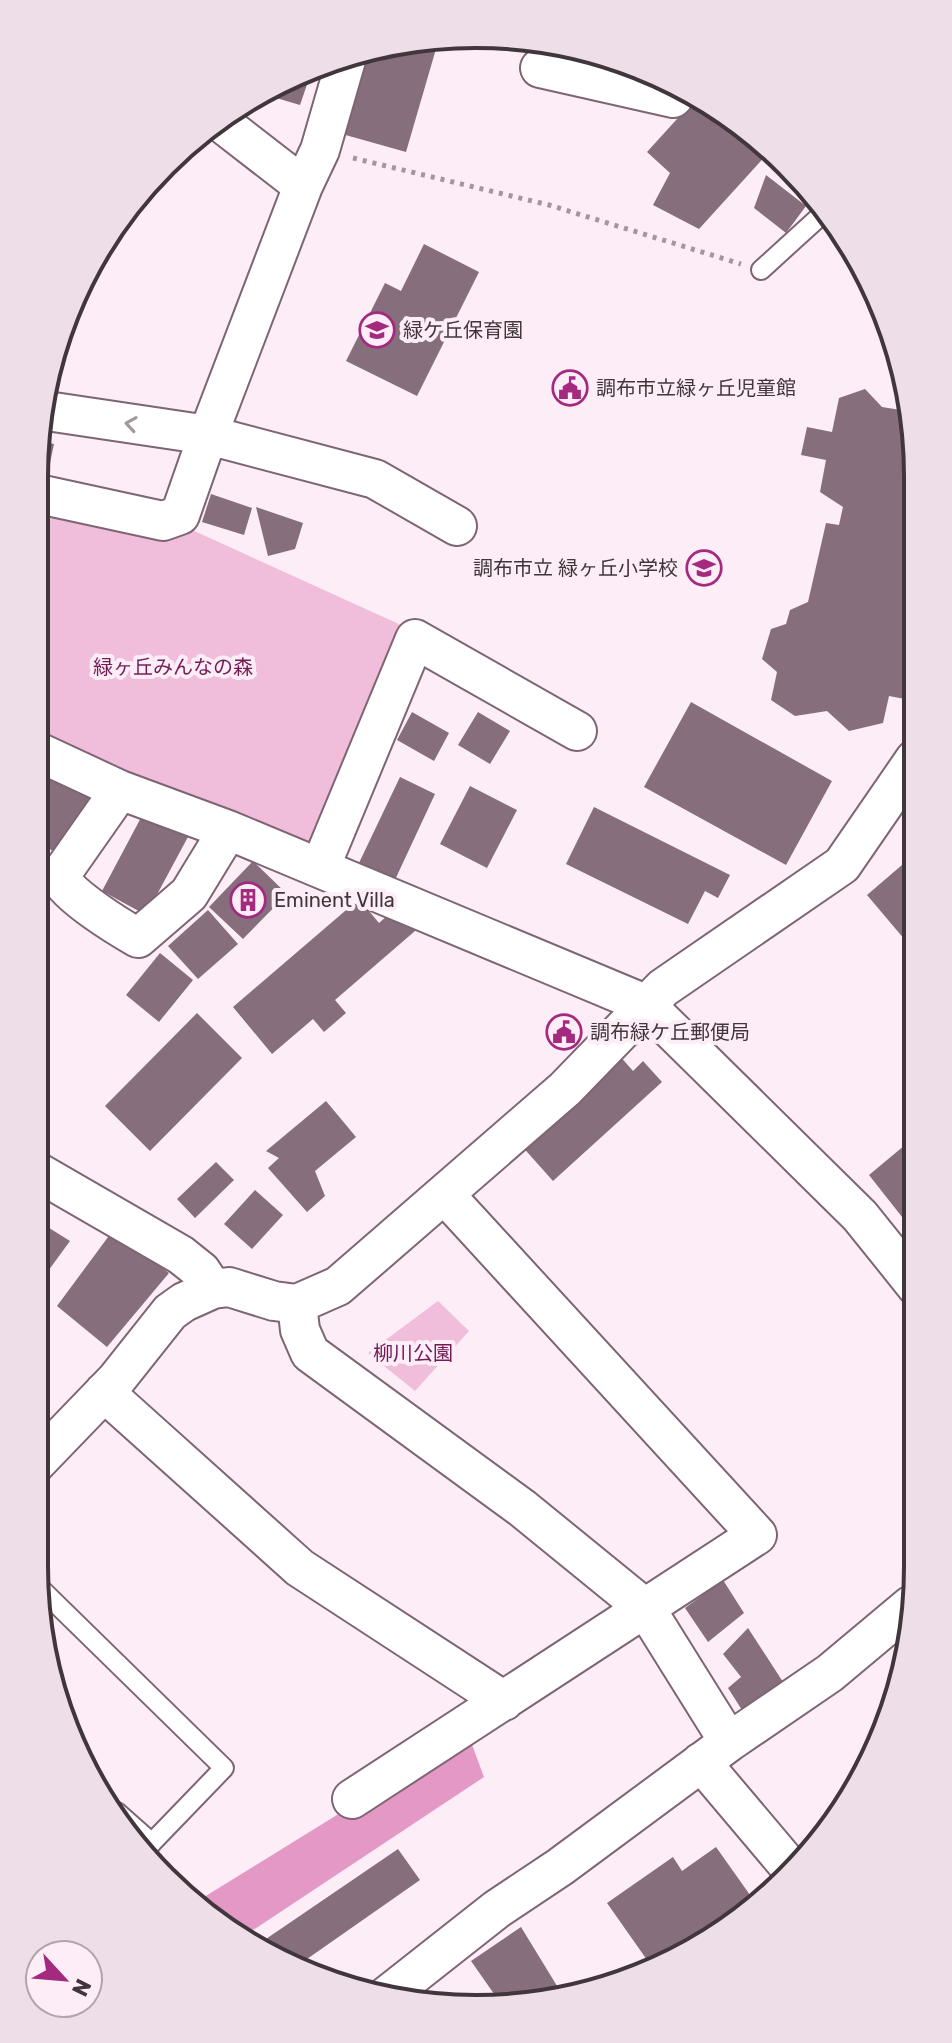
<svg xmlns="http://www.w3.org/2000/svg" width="952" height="2043" viewBox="0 0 952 2043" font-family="Rubik,'Noto Sans JP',sans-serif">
<rect width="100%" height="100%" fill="#fdedf6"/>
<path fill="#f0bddb" d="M34,493L170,520L412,630L320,868L34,750Z
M438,1301L469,1331L415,1391L368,1353Z"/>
<path fill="#e398c6" d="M468,1734L484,1777L241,1938L196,1902Z"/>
<path fill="#866e7c" d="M438,42L406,152L342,134L363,56Z
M558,50L645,67L652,72L651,77L557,55Z
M313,67L300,105L266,95L306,68Z
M697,97L745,125L770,151L699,229L653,205L670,173L647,152Z
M766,175L806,206L786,233L754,208Z
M424,244L479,272L417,396L346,361L385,283L401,291Z
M865,389L882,407L913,412L914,418L915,678L910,700L889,696L883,723L849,731L827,711L795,716L771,700L777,672L762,659L771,629L786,624L790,610L808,602L826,523L839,525L843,507L820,492L826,460L801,455L807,427L832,432L839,398Z
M41,441L54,444L46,482L34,476Z
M211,494L252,508L244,535L202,522Z
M256,507L303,523L295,549L268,556Z
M691,702L832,781L786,865L644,787Z
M412,712L449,733L434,761L397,740Z
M478,712L510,731L490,764L458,745Z
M49,768L91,796L54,852L34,838V791Z
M400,777L435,794L394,882L358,865Z
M470,786L517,810L487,868L440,844Z
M594,807L730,875L718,898L705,891L688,924L566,864Z
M144,812L189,835L146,915L102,891Z
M916,853V953L867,895Z
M253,861L287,894L243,939L209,907Z
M359,899L379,923L396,908L415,931L335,1000L346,1013L324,1032L313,1019L272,1054L233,1007Z
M208,910L238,944L198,979L168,946Z
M160,953L193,980L159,1022L126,995Z
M197,1013L242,1058L150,1151L105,1106Z
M619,1055L633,1071L643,1061L662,1082L553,1181L520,1144Z
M326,1101L356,1137L315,1171L325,1196L307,1212L268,1168L279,1158L266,1151Z
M917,1135V1236L869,1175Z
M216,1162L234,1180L195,1218L177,1199Z
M255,1190L283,1215L252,1249L224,1224Z
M46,1226L70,1241L43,1278L34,1269V1240Z
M114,1229L169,1273L107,1347L57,1306Z
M723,1580L744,1613L708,1642L685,1608Z
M748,1628L783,1682L742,1710L728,1688L741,1677L723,1654Z
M716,1847L755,1902L681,1956L652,1967L607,1903L673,1857L682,1871Z
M398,1849L420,1880L297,1966L275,1957L263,1941Z
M521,1927L565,1999L499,2001L471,1961Z"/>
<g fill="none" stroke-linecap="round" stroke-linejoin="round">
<defs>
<path id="service" d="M761,270L828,209
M37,1585L224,1768L141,1854
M117,1812L152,1843"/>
<path id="minor" d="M540,68L673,98L681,89
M223,124L303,186
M47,411L208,435L375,479L457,526
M34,493L163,521L180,515L208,435L303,186L320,150L346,60
M34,750L120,790L228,830L645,1004L860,1216L917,1287
M120,790L59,877C70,897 117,926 138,938L189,894L228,830
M320,868L415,639L577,731
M34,1170L181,1255L201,1271L213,1289L229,1287L274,1301L297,1304L338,1286L565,1089L663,988L842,865L915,759
M297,1304L300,1330L310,1353L522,1508L646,1609L729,1742
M104,1392L300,1568L504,1701
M34,1465L116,1380L170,1312L184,1302L213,1289
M701,1762L793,1871
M352,1799L757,1535L445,1195
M384,1998L497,1909L560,1867L729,1742L830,1673L910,1606"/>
</defs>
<use href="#service" stroke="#7d6573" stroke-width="22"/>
<use href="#minor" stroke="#7d6573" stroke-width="42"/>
<path stroke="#a3969d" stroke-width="5" stroke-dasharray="4 6" stroke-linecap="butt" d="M353,158L549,205L741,264"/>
<use href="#service" stroke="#fff" stroke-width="18"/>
<use href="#minor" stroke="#fff" stroke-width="38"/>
</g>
<defs><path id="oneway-chevron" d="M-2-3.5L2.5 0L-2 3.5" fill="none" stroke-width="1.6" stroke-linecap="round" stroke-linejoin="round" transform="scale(2)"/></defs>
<use stroke="#a09a9e" href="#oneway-chevron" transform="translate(131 424) rotate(-171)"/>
<defs>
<symbol id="school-ring" viewBox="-11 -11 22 22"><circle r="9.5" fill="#fdedf6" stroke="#a42a80" stroke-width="1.5"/><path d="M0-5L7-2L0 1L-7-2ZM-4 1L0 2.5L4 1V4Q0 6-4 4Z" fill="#a42a80"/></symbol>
<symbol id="civic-ring" viewBox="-11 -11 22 22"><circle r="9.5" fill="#fdedf6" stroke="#a42a80" stroke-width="1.5"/><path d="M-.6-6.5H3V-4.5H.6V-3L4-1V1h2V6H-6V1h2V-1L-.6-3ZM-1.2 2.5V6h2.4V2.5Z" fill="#a42a80"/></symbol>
<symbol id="building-ring" viewBox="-11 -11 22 22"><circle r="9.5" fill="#fdedf6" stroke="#a42a80" stroke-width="1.5"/><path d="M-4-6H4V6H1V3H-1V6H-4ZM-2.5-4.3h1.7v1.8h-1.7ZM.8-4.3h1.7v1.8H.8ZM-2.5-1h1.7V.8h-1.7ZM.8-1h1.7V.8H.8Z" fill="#a42a80"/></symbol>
</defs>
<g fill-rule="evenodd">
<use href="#school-ring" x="357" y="310" width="40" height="40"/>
<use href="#civic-ring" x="550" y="368" width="40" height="40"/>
<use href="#school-ring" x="684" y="548" width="40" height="40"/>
<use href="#building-ring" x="228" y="880" width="40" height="40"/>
<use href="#civic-ring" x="544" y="1012" width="40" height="40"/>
</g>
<g text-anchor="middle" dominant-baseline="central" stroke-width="8" stroke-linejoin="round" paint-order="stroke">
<g font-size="20" fill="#40363c" stroke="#fdedf6" text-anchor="start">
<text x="403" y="330">緑ケ丘保育園</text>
<text x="596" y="388">調布市立緑ヶ丘児童館</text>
<text x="678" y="568" text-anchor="end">調布市立 緑ヶ丘小学校</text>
<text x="274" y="900">Eminent Villa</text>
<text x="590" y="1032">調布緑ケ丘郵便局</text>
</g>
<g font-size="20" fill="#711b57" stroke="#fdedf6">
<text x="173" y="667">緑ヶ丘みんなの森</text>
<text x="413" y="1353">柳川公園</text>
</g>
</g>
<path d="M0 0H952V2043H0ZM476 48H476A428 428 0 0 1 904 476V1567A428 428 0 0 1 476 1995H476A428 428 0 0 1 48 1567V476A428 428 0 0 1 476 48Z" fill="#eedee7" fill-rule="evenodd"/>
<path fill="none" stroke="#40363c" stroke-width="4" d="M476 48H476A428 428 0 0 1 904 476V1567A428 428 0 0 1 476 1995H476A428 428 0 0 1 48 1567V476A428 428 0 0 1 476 48Z"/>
<g transform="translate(64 1979) rotate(116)"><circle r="38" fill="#fdedf6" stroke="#b1a4ac" stroke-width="2"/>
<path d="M0-6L14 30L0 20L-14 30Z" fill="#a42a80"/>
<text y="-12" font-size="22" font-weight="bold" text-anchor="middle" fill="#40363c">N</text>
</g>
</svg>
